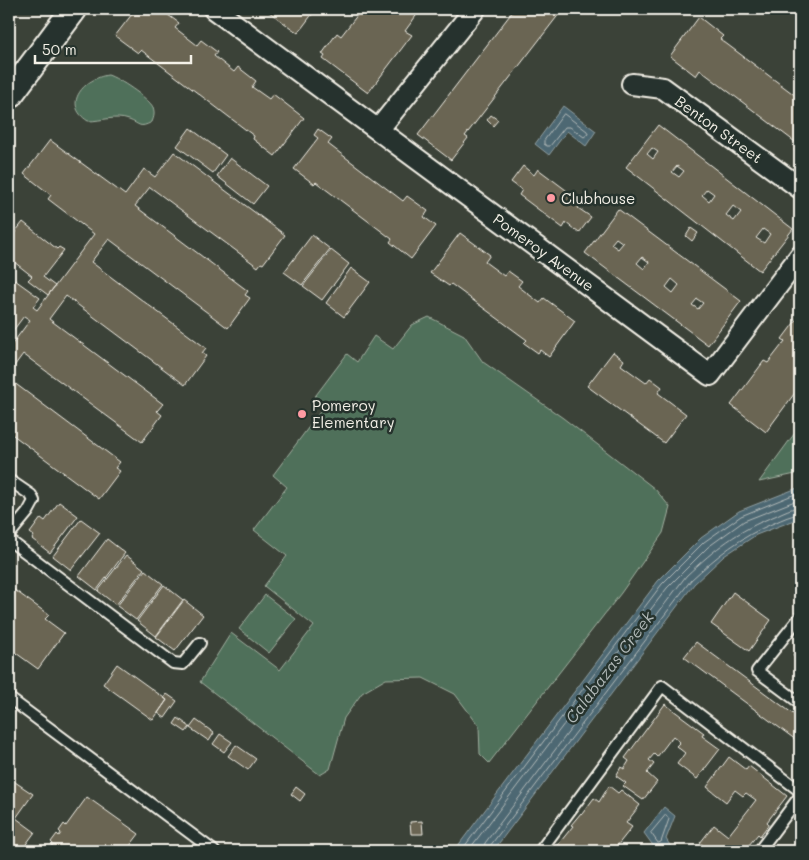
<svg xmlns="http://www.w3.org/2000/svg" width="809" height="860" viewBox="0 0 809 860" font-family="Mali,sans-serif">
<rect width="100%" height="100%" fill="#3b4238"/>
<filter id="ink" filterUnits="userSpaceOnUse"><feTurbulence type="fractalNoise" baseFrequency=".02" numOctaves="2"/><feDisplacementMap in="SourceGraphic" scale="10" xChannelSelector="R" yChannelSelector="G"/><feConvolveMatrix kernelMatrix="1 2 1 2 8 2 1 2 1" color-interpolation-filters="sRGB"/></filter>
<g filter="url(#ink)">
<path fill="#4f705a" stroke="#a2b0a1" d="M108,75C118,78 148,98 153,107C155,113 154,117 152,122C139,129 140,124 129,120C115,115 102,121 88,121C61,104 85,78 108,75Z
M429,317L464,335L483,362L563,418L655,489L670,507L663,533L621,593L489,763L480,754L479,726L455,694L423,678L386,679L362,693L344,718L330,769L320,775L200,682L231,633L280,670L314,626L264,586L287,556L254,530L287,487L273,475L323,408L313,399L347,354L357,362L374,336L393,349L412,325Z
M800,426V473L759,482Z
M265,595L296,619L269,653L239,629Z"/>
<path fill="#4e6873" stroke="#909fa2" d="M563,106L596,131L586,146L567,131L549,155L535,144Z
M800,487V518L756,535L724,556L694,584L493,851H454L658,581L701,538L739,511Z
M664,807L675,816L666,839L671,847L664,851H657L644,833Z"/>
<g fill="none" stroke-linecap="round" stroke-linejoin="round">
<path stroke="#b2bab9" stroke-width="1" d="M564,114L587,131L588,134L584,137L570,127H565L550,146H547L544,144V141Z
M666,815L669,819L661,842L658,843L651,833Z
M461,851L662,584L704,542L741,516L800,492
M468,851L667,588L708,547L744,521L800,499
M483,851L485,843L686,576C716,548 737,531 775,516C783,512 791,508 800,507
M489,851L490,846L691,580C717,556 740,537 774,523C783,519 791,515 800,514"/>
</g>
<path fill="#6b6553" stroke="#f4f1e8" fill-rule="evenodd" d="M136,9H160L179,23L175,28L197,45L201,40L217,52L214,56L234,72L238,67L256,81L252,87L269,99L273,94L304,118L275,156L253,139L254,136L141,50L138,53L115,36Z
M265,9H316L298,33Z
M362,9H421L405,31L412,35L368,93L323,59L325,56L322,54L337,33L341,36Z
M510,9H563L465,136L468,138L451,160L418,135L513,11Z
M699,17L723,36L720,39L800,99V155L794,150L799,145L700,70L696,76L670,56Z
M491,115L498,120L493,126L487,120Z
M658,125L793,229L760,271L626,167ZM652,148L658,152L653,159L647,154ZM677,166L684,171L679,177L672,172ZM707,189L714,194L709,201L702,195ZM733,206L741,212L734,221L726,215ZM763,229L770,234L764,243L756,238Z
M190,128L226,155L213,173L177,146Z
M318,129L332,139L328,144L403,201L407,196L428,211L424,217L436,226L411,259L390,242L392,239L316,182L314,184L294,169L318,138L314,135Z
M50,140L125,195L144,169L155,177L174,152L285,235L263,264L261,263L258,267L150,187L135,206L248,291L245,295L250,298L228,328L109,239L91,262L206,348L202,353L206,356L185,385L66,296L49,319L163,404L157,411L162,415L142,442L23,354L9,373V346L10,347L30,320L24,316L9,336V288L15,280L40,298L33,307L37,310L94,234L48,199L51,195L24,174Z
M230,158L267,186L253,204L217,176Z
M523,166L534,175L538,169L582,202L578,208L591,217L579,233L566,223L563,228L519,195L522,190L511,182Z
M618,209L741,301L708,345L585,253ZM616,238L623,243L618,249L611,244ZM642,257L649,262L644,269L637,263ZM672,279L679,285L673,293L666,287ZM697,299L703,303L698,309L692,305Z
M23,222L57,249L59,247L64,250L43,277L55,286L48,295L28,280L32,276L9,258V240Z
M691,228L698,233L692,241L686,236Z
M460,233L490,255L485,262L504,276L508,271L522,281L518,286L540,303L544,298L575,321L549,357L540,350L538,353L524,343L527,340L451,284L449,286L430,273Z
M312,235L330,249L302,285L284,272Z
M331,250L349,264L322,300L303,286Z
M351,268L370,282L344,317L326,303Z
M800,315V386L766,432L731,405L764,361L768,363L785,341L782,339Z
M613,352L624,360L621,365L646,383L650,378L662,387L658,393L686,414L664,443L587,386Z
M9,379L120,462L115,468L120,471L99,499L9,432Z
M59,502L78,516L50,553L32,539L34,536L30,533L41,518L45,521Z
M81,519L100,533L71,570L53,556Z
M107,539L125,553L97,590L79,576Z
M126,555L144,569L116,605L98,591Z
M145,570L163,584L136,620L117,606Z
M164,585L183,600L156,636L137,621Z
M9,586L49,615L45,619L64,633L38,669L9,648Z
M733,592L771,620L749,651L711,624Z
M184,600L203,615L175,651L156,637Z
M696,642L800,719V743L684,657Z
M800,645V661L793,655Z
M117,664L167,700L153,720L103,684Z
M167,694L177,701L165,718L158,713L167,700L164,698Z
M665,704L704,733L702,736L720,749L697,779L677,764L685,753L676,746L680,742L673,736L657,757L654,754L649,760L654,764L647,773L657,782L643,800L623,786L626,783L616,776L621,767L624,769L629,761L625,758Z
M178,718L190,727L186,732L174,724Z
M196,720L214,733L209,741L190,728Z
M220,734L232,742L224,752L213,744Z
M236,745L256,759L248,770L228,756Z
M729,757L746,770L749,766L787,796L767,822L769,824L760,836L758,834L744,851H710L700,843L714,825L728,836L756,800L746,793L743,796L735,790L726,802L707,787Z
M12,780L33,794L16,818L35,832L21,851H9V785Z
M609,786L618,793L621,790L640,805L626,823L632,827L613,851H553L573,826L571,825L581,813L582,814L594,798L599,802Z
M296,787L305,794L300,801L291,794Z
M87,797L139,834L126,851H48L53,844L51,842L57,834L59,836L61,833L59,831L64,824L66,826Z
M422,821L423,834H411L410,822Z"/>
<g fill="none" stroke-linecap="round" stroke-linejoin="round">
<defs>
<path id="service" d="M9,480L31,495L34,501L28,512L9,535
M9,540L173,663L183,664L200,643
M800,617L757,671L800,703
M9,698L214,851
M540,851L662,686L800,791
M759,851L800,796"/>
<path id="minor" d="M214,9L710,375L800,256
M632,84L663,88L800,188
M378,130L475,9"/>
<path id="tertiary" d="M9,96L74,9"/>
</defs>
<use href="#service" stroke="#f4f1e8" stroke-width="14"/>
<use href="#minor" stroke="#f4f1e8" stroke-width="24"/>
<use href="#tertiary" stroke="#f4f1e8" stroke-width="29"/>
<use href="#service" stroke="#26332d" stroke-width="10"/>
<use href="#minor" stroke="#26332d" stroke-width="20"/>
<use href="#tertiary" stroke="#26332d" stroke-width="25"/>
</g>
</g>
<g fill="#ff9aa2" stroke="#26332d" stroke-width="2">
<circle cx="551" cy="198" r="5"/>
<circle cx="302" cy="414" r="5"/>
</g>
<g text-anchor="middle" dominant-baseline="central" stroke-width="5" stroke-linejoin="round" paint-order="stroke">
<g font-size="15" fill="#f4f1e8" stroke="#26332d">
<text transform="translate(719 129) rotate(36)">Benton Street</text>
<text transform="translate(544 252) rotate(36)">Pomeroy Avenue</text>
</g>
<g font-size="15" fill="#f4f1e8" stroke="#26332d" text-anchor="start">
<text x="561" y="198">Clubhouse</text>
<text x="312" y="405">Pomeroy<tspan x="312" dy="17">Elementary</tspan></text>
</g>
<g font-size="16" font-style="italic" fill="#b2bab9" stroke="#26332d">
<text transform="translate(609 667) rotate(-53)">Calabazas Creek</text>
</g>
</g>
<rect width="809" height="860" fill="none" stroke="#26332d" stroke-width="30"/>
<rect x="15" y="15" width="779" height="830" fill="none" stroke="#f4f1e8" stroke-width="2" filter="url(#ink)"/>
<path d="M35 55v8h156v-8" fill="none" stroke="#f4f1e8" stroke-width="2.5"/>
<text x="42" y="55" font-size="15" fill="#f4f1e8" stroke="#26332d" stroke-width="4" paint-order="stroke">50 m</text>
</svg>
